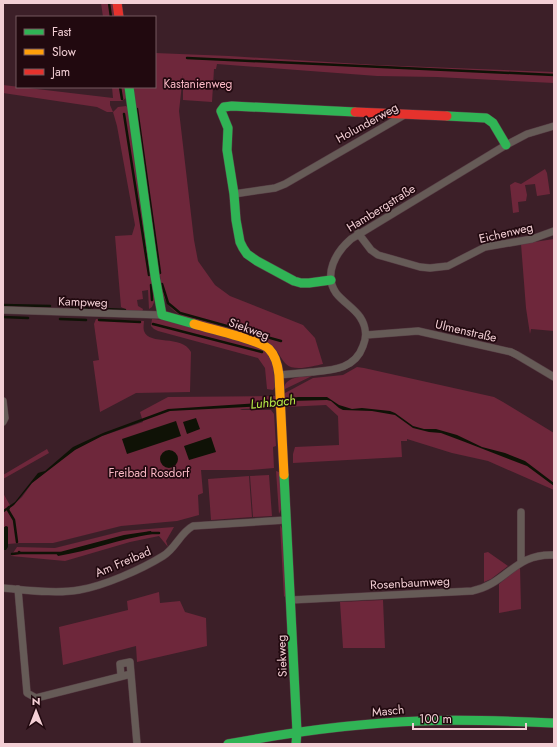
<svg xmlns="http://www.w3.org/2000/svg" width="557" height="747" viewBox="0 0 557 747" font-family="Jost,sans-serif">
<rect width="100%" height="100%" fill="#3c1f28"/>
<path fill="#6e273b" d="M101,3H113L115,17H103Z
M155,53L229,56L377,65L554,72V83L437,77L377,76L217,64L216,69H214L212,102L183,100V75L179,111L194,240L198,261L215,285L230,296L303,325L315,338L323,364C313,366 294,372 286,364C277,354 279,349 265,341L186,318C174,312 168,307 163,295L132,87H155Z
M3,85L113,98L112,87H125L126,98L122,101H110V105L113,112L118,107L126,106L128,108L155,300L152,307L149,309L148,290L142,291L143,299L137,300L138,306L143,309L142,312L125,311V309L121,307L115,236L132,235L135,225L117,126L113,112H107L97,107L3,93Z
M545,169L547,173L550,194L537,196L535,184L525,185L527,195L526,201L518,202L519,212L513,213L510,185L515,182L521,184Z
M554,239V331L531,329L530,334L526,308L521,244Z
M96,319L144,321C144,323 143,328 144,331C149,346 182,334 191,352L190,392L136,393L100,412L93,361L99,360L94,324Z
M152,319L167,320L265,349L273,365L275,387L273,390L267,389L265,368L258,358L158,331L154,329L151,326Z
M357,367L364,368L494,397L503,402L554,433V490L488,461L452,453L407,439V441H401L402,457L293,463V454L295,447L339,445L338,416L326,405L285,407V393L313,378L343,375Z
M312,376L285,389L283,390C286,376 300,377 312,376Z
M276,396V408L242,409L240,410H271L274,414L276,446L273,447L274,468L251,470H201L203,493L198,495L199,515L177,521L121,526L53,543H20L8,544V527L6,526L3,528V493L11,507L22,497L32,483L75,449L102,436L143,422L140,412L168,397Z
M47,449L49,453L3,479V475Z
M276,471L279,472L280,474L282,507L279,514Z
M269,475L272,516L253,517L250,476Z
M249,476L252,517L211,520L208,479Z
M280,525L283,530L287,594L284,597Z
M174,527L166,541L168,547L159,536L130,542L65,561L11,556L17,547L55,548L123,531Z
M488,552L508,566L491,579L484,582V553Z
M520,567L521,609L499,613V584Z
M159,592L160,603L180,601L185,612L206,618L207,646L137,662L136,646L63,665L59,627L128,610L127,601Z
M383,600L385,648H343L340,602Z"/>
<path fill="#0f1206" d="M298,397H327L339,405L352,409L362,408L390,411L395,413L413,426L424,429H436L457,435L482,447L505,453L525,461L554,483V486L527,466L465,442L441,433L429,432L413,428L395,415L372,411L343,410L339,408L331,401L327,400L290,401L268,406L170,411L102,436L75,450L32,483L14,505L3,513V510L15,502L38,473L45,471L73,447L103,433L168,409L259,403Z
M196,418L200,429L187,434L183,422Z
M176,421L181,436L127,454L122,439Z
M211,437L216,452L189,460L184,446Z
M160 459a9 9 0 1 1 18 0a9 9 0 1 1-18 0Z
M6,526L8,527V547L6,550H3V528Z
M151,531L152,534C120,539 89,551 58,556L56,553L124,535Z"/>
<g fill="none" stroke-linecap="round" stroke-linejoin="round">
<path stroke="#0f1206" stroke-width="2.5" d="M109,3L111,17
M187,58L554,75
M120,87L122,99
M137,109L160,273
M124,114L149,275
M162,284L168,303L180,313L281,341
M151,285L152,300
M3,305L50,306
M71,307L90,308
M104,309L125,310
M3,317L28,318
M60,319L86,320
M99,320L140,322
M153,324L262,352
M9,507L8,510L14,520L17,542
M148,533H159
M19,552L20,553H60
M12,554L20,553"/>
<defs>
<path id="street" d="M234,194L275,188L285,184L406,114
M358,233L371,250L378,255L420,267L430,268L448,266L485,247L532,239L554,231
M3,310L162,315
M366,335L418,331L511,352L517,355L554,377
M279,375C290,374 301,373 312,372C333,370 355,369 363,346C367,337 366,326 360,317C354,308 343,302 336,293C323,274 336,252 351,239L506,145L527,134L554,126
M3,401L5,418L3,422
M521,512V562
M3,588C27,590 56,594 79,590C104,586 142,569 163,556C176,548 180,533 193,526L286,520
M18,589L27,693L36,698L131,674L137,744
M291,600L472,591C507,584 514,553 554,555
M121,676L120,664L130,662L131,674"/>
<path id="fast" d="M129,87L155,276L162,315L194,324
M447,116L486,118L493,123L506,145
M331,280L309,283H301L294,281L257,261L247,254L243,248L240,242L236,220L234,194L227,150L228,128L221,111L224,107L232,106L355,112
M284,475L297,732L296,744
M228,744C292,732 356,723 421,721C465,719 509,721 554,723"/>
<path id="slow" d="M194,324C209,329 260,340 269,349C276,356 278,366 279,375L284,475"/>
<path id="jam" d="M117,3L119,17
M355,112L447,116"/>
</defs>
<use href="#street" stroke="#573e45" stroke-width="8"/>
<use href="#fast" stroke="#573e45" stroke-width="10"/>
<use href="#slow" stroke="#573e45" stroke-width="10"/>
<use href="#jam" stroke="#573e45" stroke-width="10"/>
<use href="#street" stroke="#665b57" stroke-width="7"/>
<use href="#fast" stroke="#30b455" stroke-width="9"/>
<use href="#slow" stroke="#ff9f0a" stroke-width="9"/>
<use href="#jam" stroke="#e5322d" stroke-width="9"/>
</g>
<g text-anchor="middle" dominant-baseline="central" stroke-width="3.5" stroke-linejoin="round" paint-order="stroke">
<g font-size="12" fill="#fab8c5" stroke="#21090f">
<text x="198" y="84">Kastanienweg</text>
<text x="149" y="473">Freibad Rosdorf</text>
</g>
<g font-size="12" fill="#f3cfd5" stroke="#21090f">
<text transform="translate(367 123) rotate(-29)">Holunderweg</text>
<text transform="translate(381 208) rotate(-32)">Hambergstraße</text>
<text transform="translate(506 233) rotate(-13)">Eichenweg</text>
<text transform="translate(83 302) rotate(2)">Kampweg</text>
<text transform="translate(249 329) rotate(20)">Siekweg</text>
<text transform="translate(466 331) rotate(13)">Ulmenstraße</text>
<text transform="translate(123 562) rotate(-23)">Am Freibad</text>
<text transform="translate(410 583) rotate(-3)">Rosenbaumweg</text>
<text transform="translate(282 656) rotate(-92)">Siekweg</text>
<text transform="translate(388 711) rotate(-5)">Masch</text>
</g>
<g font-size="13" font-style="italic" fill="#b5ea47" stroke="#21090f">
<text transform="translate(273 402) rotate(-6)">Luhbach</text>
</g>
</g>
<rect width="557" height="747" fill="none" stroke="#f3cfd5" stroke-width="8"/>
<rect x="16" y="16" width="140" height="72" fill="#21090f" stroke="#75585e"/>
<rect x="24" y="29" width="20" height="6" fill="#30b455" stroke="#75585e"/>
<text x="52" y="36" font-size="12" fill="#f3cfd5">Fast</text>
<rect x="24" y="49" width="20" height="6" fill="#ff9f0a" stroke="#75585e"/>
<text x="52" y="56" font-size="12" fill="#f3cfd5">Slow</text>
<rect x="24" y="69" width="20" height="6" fill="#e5322d" stroke="#75585e"/>
<text x="52" y="76" font-size="12" fill="#f3cfd5">Jam</text>
<g transform="translate(36 711)" stroke="#21090f" stroke-width="3" paint-order="stroke">
<path d="M0-3L7 15L0 10L-7 15Z" fill="#f3cfd5"/>
<text y="-6" font-size="11" font-weight="bold" text-anchor="middle" fill="#f3cfd5">N</text>
</g>
<path d="M413 723v6h113v-6" fill="none" stroke="#f3cfd5" stroke-width="2"/>
<text x="419" y="723" font-size="12" fill="#f3cfd5" stroke="#21090f" stroke-width="3" paint-order="stroke">100 m</text>
</svg>
